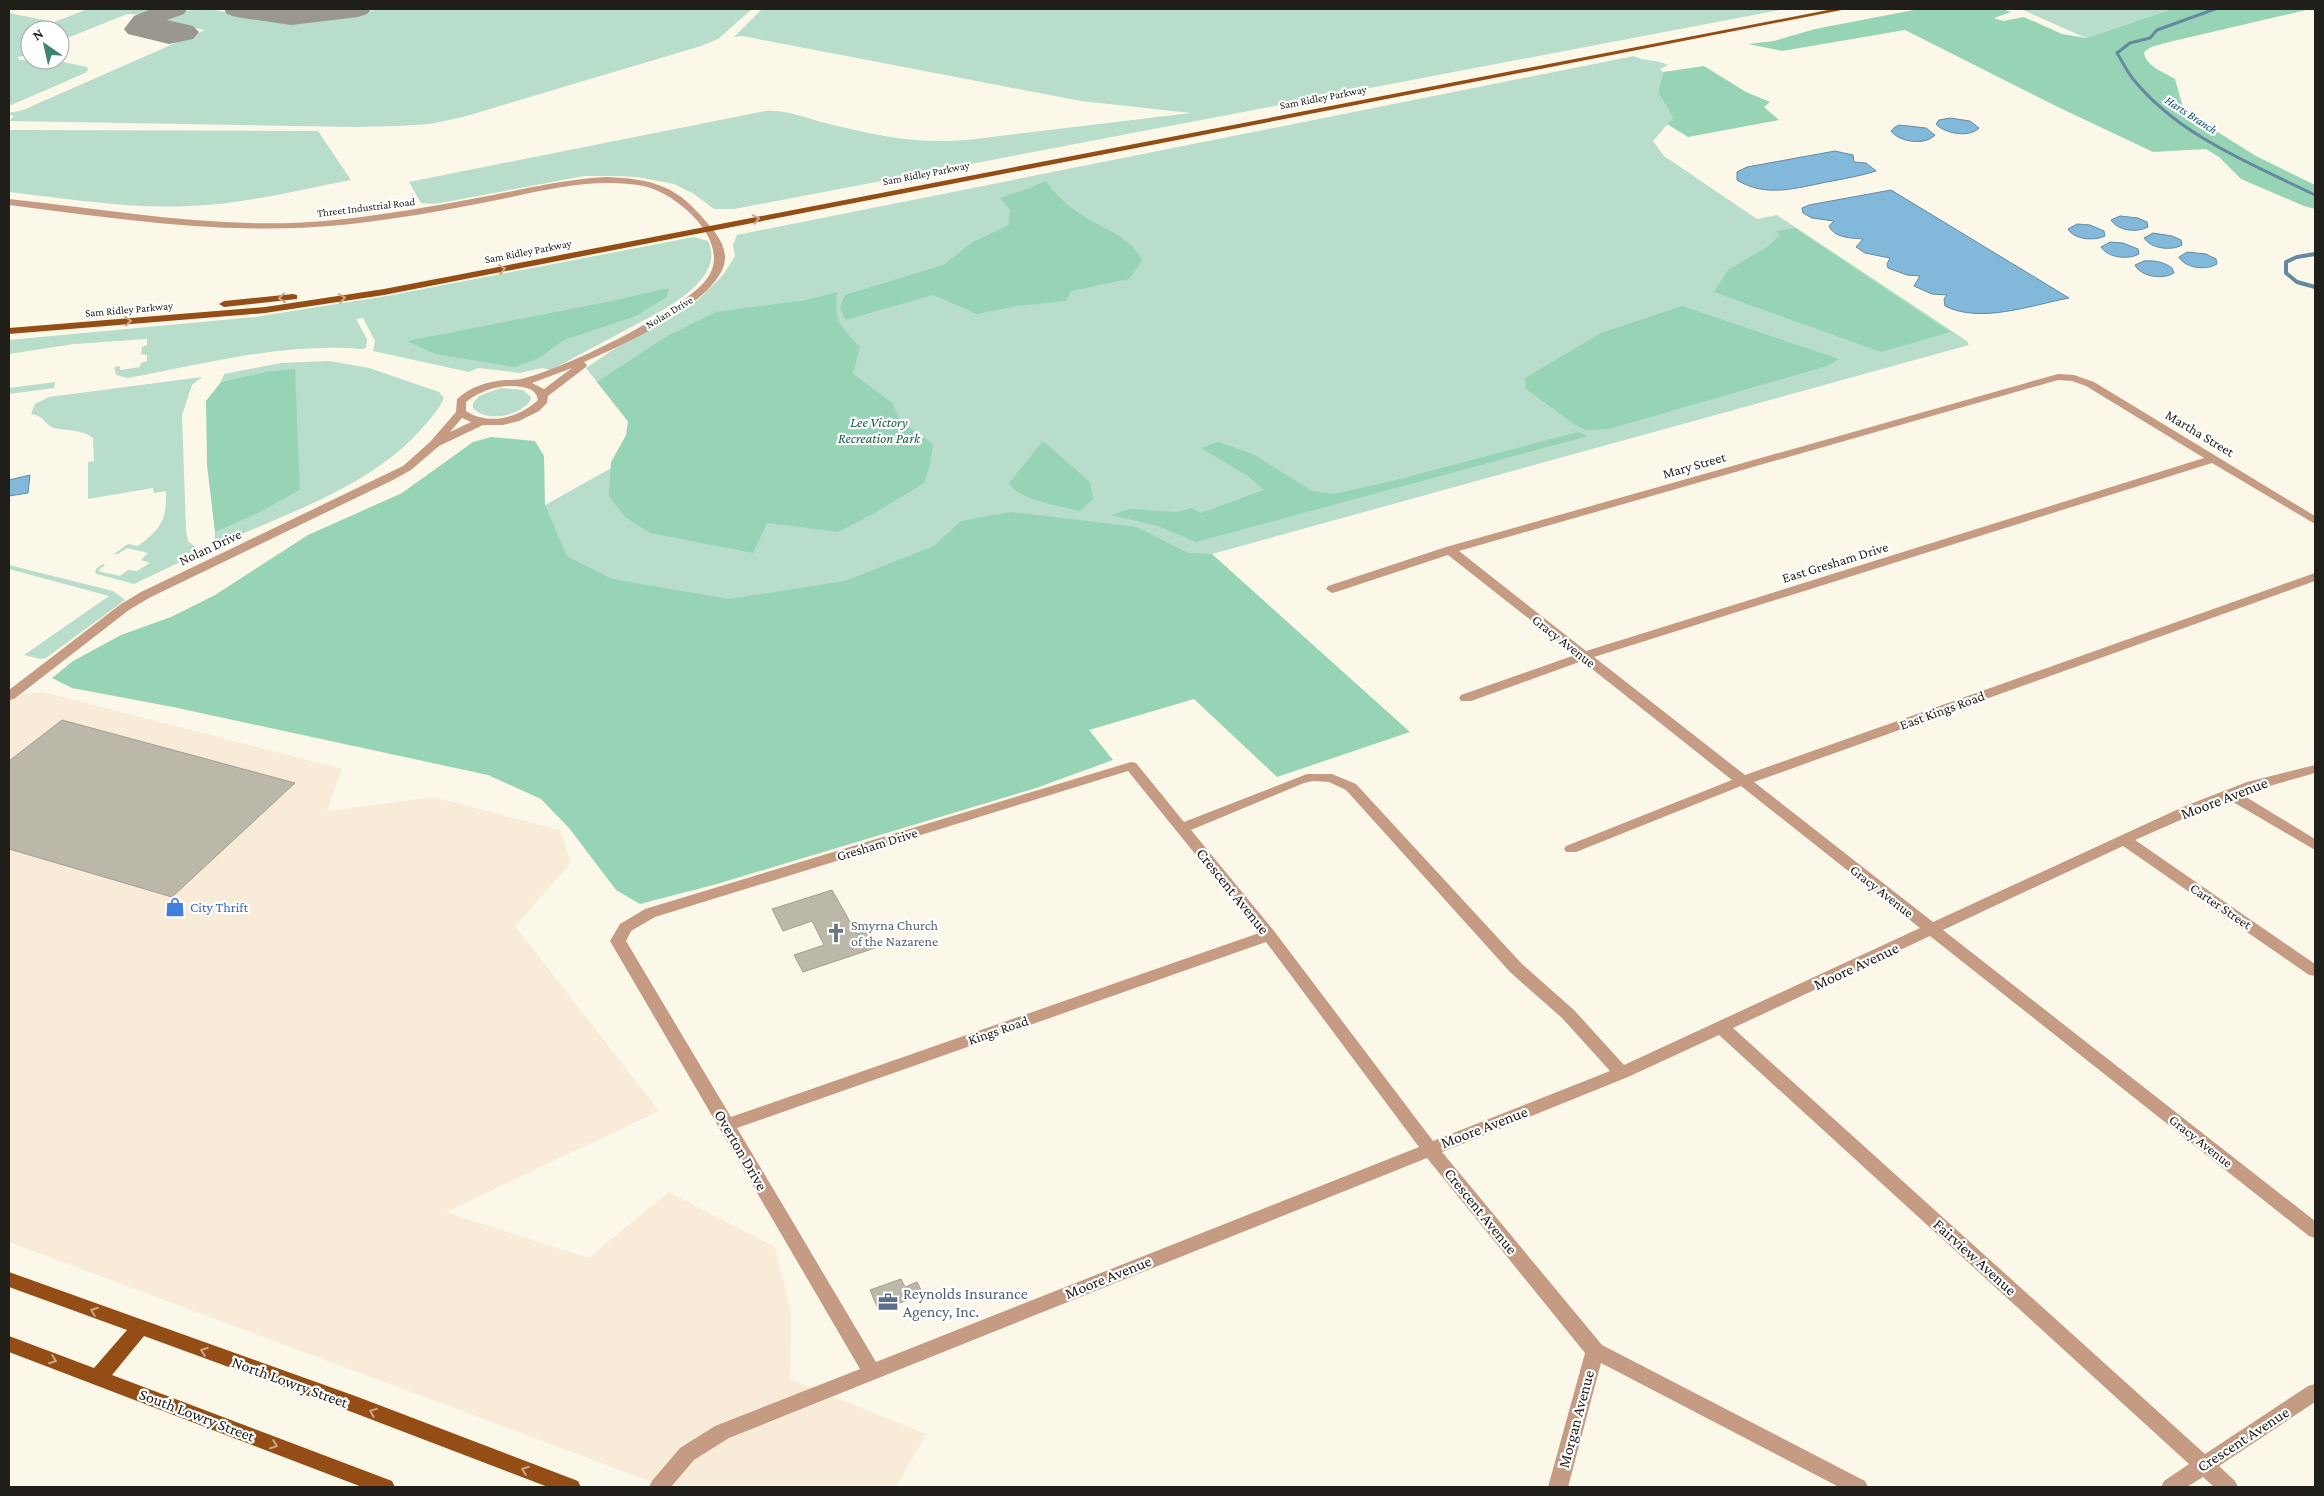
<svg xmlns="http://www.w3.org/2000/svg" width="2324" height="1496" viewBox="0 0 2324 1496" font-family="'Crimson Pro',serif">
<rect width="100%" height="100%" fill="#fbf8ea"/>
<path fill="#f8ecd8" d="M43,692L342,769L327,811L433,797L560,830L571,863L515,926L659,1111L446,1212L588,1258L669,1192L775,1247L791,1310L790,1379L926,1434L896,1487H665L9,1242V695Z"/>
<path fill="#b8ddca" d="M88,9H163L143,15L127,14L60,41V30H30V55L18,57L19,60H54L87,67L88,70L85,73L9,106V13L54,22Z
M208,9L282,21L318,19L381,9H752L718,39L701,46L463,117L430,124L400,126L353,127L9,121L14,116L9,115V113L23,110L205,30L173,24L165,18L182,11Z
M762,9H1785L734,209H714L694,194L674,184L637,177L616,176H584L435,204L421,203L409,182L765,111C787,109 808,119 829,124C879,136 915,144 967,140L1191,113L1081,101L742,36L734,37Z
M2021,9H2172L2086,38Z
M1634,56C1647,63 1654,58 1668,65L1660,69L1663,72L1658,92L1673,118L1653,141L1664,156L1757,219L1777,215L1967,341L1969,345L1212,554L562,759L302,641L640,452L636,432L586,368L611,351L698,300L723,275L735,256L733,245L737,235Z
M9,130L318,131L351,180C298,190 245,204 190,206C130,209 69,199 9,192Z
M694,237L708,241C723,271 685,297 663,310L551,370L542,368L520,373L478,368L469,372L373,351L375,341L363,318L356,319L367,339L366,348L362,349C284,342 205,364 128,378L116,375L114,367L120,366V370L140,367L141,363L147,361V355L141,354L142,347L147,345V339L74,344L9,354V340L255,317L387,296Z
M330,361L369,368L439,392L444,398C439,409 432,417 424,426C374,485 292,511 222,543L214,542L215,532L258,512L300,490L299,480L264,372L221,382L224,374L281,363Z
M202,377L192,385L182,415L186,531L188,541L201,552L134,584L97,574L95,572L96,569L103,564L105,565L98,571L120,576L128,570L137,571L150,563L141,560L148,553L127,548L118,554H114L128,544L138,546C161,529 167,520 166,491L154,493L153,488L88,499V462L94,461L93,438C82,429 67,431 54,428C45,425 45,416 31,414L35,404L49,397Z
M55,382L54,388L9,394V388Z
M501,388L523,390L531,397L530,401C519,416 486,423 473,408V403L479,396Z
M9,565L113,591L125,600L46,658L40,659L24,655L109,596L9,569Z"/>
<path fill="#97d4b6" d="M1919,9H2002L2011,12L1994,18L2003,21L2024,17L2062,34L2086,38L2172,9H2311L2169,42L2151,47L2144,52C2145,66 2164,72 2175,79L2184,111L2256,156L2315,185V209L2304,206L2241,179L2219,157L2206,149L2153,152L2060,108L1905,30L1782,51L1748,44L1774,41L1815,29Z
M1704,66L1746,92L1770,102L1764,107L1779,120L1688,137L1667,124L1673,118L1658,92L1663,72Z
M1046,181C1054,193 1066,205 1079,213C1100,228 1132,236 1142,261L1129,279L1071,291L1066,301L1017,306L977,314L933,295L845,320L840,307L845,295L943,265L973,242L1009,225L1010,210L1000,198L1030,188Z
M1795,228L1950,332L1881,352L1714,292L1728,270L1767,247L1780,235L1776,231Z
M669,288L667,297L636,316L564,340L539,358L515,367L435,354L407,341L612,301Z
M837,292C835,323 839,325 860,347L853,374L891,402L902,422L933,444L930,465L924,483L873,514L838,532L767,523L753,553L650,533L625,517L609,496L611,462L626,435L628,421L597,382L667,336L716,312L806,300Z
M1682,306L1839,359L1827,366L1609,429L1585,430L1574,424L1526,389L1525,378L1601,333Z
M295,369L300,490L258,513L215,532L207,465L206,401L221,382L264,372Z
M1578,432L1588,436L1196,542L1158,526L1111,515L1129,509L1176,512L1192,508L1201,513L1264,490L1248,476L1201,448L1218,442L1253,454L1312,491L1334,494L1392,481Z
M491,437L535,441L544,456L545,505L567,556L612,579L729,599L845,581L934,546L961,521L1011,512L1137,527L1188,553L1212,554L1410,732L1277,777L1194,699L1089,730L1113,760L1036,788L717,884L640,904L616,890L569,828L541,799L488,775L173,707L72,688L52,678L73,661L121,635L171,617L215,595L308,535L402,493L473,442Z
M1043,441L1090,482L1093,499L1080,511C1060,506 1019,500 1009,483Z"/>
<path fill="#82b8da" stroke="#658aa0" d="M1950,118L1970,121L1979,128C1970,138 1945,134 1936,124L1939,120Z
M1899,125L1926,128L1935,135C1925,146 1899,142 1891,131L1895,127Z
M1835,151L1853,155L1854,162L1866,163L1876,171C1860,176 1843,179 1827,182C1796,188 1766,198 1737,180V172L1747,167Z
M1891,190L2069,298C2032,305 1980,324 1945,306L1944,299L1947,295L1932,294L1914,286L1920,276L1907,275L1888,268L1887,264L1890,258L1865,253L1856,247L1863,239C1851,238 1834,238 1829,226L1834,221L1812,218L1803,213L1802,208L1809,205Z
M2120,216L2138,218L2147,222L2148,227C2137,233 2118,231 2111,220Z
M2077,224L2090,225L2104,231L2105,236C2095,241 2074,240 2068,229Z
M2153,233L2172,236L2181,240L2182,245C2172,251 2151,249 2144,238Z
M2110,242L2123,243L2138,249L2139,254C2128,260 2108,258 2101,247Z
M2187,252L2206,254L2216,259L2217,264C2206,271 2185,268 2179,257Z
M2144,261C2154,260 2164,262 2172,268L2174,273C2163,280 2141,277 2135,265Z
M30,475L28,493L9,496V480Z"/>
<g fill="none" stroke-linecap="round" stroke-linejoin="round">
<path stroke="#658aa0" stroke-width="3" d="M2215,9L2157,30L2150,38L2130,43L2117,53C2122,61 2127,71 2133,79C2179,136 2252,164 2315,195"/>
<path stroke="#658aa0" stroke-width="4" d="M2315,254L2297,257L2286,262V273L2297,282L2315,287"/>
<path fill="#9a988e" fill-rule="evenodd" d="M151,9H187L184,14L167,20L193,26L199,32L193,39L169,44L128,34L124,29L134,16Z
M224,9H371L367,14L358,17L291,25L236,17L227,14Z"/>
</g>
<path fill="#bbb8aa" stroke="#a29e91" d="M62,720L295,783L172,897L9,849V761Z
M832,890L857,934L868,930L878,947L803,972L794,955L824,945L812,921L783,931L772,909Z
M901,1279L905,1287L917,1282L923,1294L879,1311L870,1290Z"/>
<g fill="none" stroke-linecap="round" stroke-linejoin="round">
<path fill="#c59c83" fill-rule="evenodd" d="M2058,374L2074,375L2094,382L2315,516V524L2212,463L1594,657L1745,775L2315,573V581L1754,782L1933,922L2185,806L2247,782L2315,765V773L2241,794L2315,839V850L2228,799L2135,840L2315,964V976L2309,975L2123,846L1943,930L2315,1221V1238L2309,1236L1930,936L1733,1028L2205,1454L2308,1386L2315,1384V1402L2219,1466L2235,1481L2238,1487H2214L2203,1477L2187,1487H2161L2164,1481L2189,1464L1719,1035L1628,1077L1442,1152L1602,1345L1865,1481L1868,1487H1839L1601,1363L1568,1487H1548L1585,1353L1427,1158L729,1438L694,1460L671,1487H649L652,1481L680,1448L715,1426L860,1369L610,941L620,924L645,909L1131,762L1136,763L1184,822L1307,774H1332L1356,784L1522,964L1574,1010L1624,1065L1920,928L1741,786L1576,852H1566L1564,849L1566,846L1732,780L1582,661L1471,701H1461L1459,698L1461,695L1575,655L1448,555L1336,592L1332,593L1326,589L1328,586L1446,547ZM2058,380L2072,381L2086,386L2204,458L1586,651L1459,551ZM1128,771L1259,933L731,1117L626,941L631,931L655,917ZM1313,781L1329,782L1346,790L1510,972L1562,1018L1610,1071L1433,1141L1274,931L1191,830L1304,783ZM1266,942L1419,1147L876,1362L737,1128Z"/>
<path fill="#c59c83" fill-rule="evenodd" d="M607,177C649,179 674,184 702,217C712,228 726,243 725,259C722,301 619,347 584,362L587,365L586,367L548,396L547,403L539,411L519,421L503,425H483L439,446L411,470L393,480L149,598L129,610L14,699L9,700V690L121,604L141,592L403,466L430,442L456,412L457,399C472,386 486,382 505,380C511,380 516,380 521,379C562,370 681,312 706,280C735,244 678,193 643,186C592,177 542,191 492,201C442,211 391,220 341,225C229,236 119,219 9,205V199C114,210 218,230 324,221C379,216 434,206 488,196C528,188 567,179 607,177ZM572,368L544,389L532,383ZM512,386C523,387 536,387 538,400C519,418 489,426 466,411V402C480,391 495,386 512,386ZM462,418L471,422L450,432Z"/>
<path fill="#944e15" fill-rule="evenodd" d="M1833,9H1847L384,295L265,313L9,334V328L265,307L384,289Z
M293,294L297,295V299L224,307L219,304L224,301Z
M9,1272L358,1397L578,1481L581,1487H548L344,1409L144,1336L112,1375L392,1481L395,1487H362L9,1352V1336L94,1368L127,1330L9,1287Z"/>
</g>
<defs><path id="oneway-chevron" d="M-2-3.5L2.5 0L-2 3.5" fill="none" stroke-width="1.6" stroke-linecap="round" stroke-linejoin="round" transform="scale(1.25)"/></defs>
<g stroke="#caa68a">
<use href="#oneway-chevron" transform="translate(756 219) rotate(-11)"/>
<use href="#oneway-chevron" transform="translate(502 269) rotate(-11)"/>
<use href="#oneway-chevron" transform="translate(282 298) rotate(174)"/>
<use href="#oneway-chevron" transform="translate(342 298) rotate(-9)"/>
<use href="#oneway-chevron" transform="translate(128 321) rotate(-5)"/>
<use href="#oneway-chevron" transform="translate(94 1311) rotate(-160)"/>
<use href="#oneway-chevron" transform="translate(204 1351) rotate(-160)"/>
<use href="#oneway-chevron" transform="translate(53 1360) rotate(21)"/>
<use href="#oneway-chevron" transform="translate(373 1412) rotate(-158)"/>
<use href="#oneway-chevron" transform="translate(274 1445) rotate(21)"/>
<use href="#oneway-chevron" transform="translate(525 1470) rotate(-160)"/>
</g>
<defs>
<symbol id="shop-bare" viewBox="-9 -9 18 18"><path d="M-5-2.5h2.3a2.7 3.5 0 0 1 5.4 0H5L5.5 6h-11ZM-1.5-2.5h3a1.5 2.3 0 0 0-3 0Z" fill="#3f7fe0" stroke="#fff" stroke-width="2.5" paint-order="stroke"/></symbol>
<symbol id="church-bare" viewBox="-9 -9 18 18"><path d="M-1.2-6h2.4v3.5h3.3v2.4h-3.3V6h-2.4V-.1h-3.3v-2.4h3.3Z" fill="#6b7280" stroke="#fff" stroke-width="2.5" paint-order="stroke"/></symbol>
<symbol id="office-bare" viewBox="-9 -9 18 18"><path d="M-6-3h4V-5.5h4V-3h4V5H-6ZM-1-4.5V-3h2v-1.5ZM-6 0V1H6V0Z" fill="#5c6f8a" stroke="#fff" stroke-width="2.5" paint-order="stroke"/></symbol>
</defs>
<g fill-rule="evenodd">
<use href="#shop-bare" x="161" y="893" width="28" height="28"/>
<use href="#church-bare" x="822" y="919" width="28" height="28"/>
<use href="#office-bare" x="874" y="1288" width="28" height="28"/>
</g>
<g text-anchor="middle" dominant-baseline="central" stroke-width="4.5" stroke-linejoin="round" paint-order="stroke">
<g font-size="11" fill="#201e19" stroke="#fff">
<text transform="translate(1323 97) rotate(-11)">Sam Ridley Parkway</text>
<text transform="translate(926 173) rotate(-11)">Sam Ridley Parkway</text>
<text transform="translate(366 207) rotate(-7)">Threet Industrial Road</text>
<text transform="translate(528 251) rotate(-11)">Sam Ridley Parkway</text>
<text transform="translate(129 309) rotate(-5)">Sam Ridley Parkway</text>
<text transform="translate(669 312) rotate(-31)">Nolan Drive</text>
</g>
<g font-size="12" font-style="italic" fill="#074e6f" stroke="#fff">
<text transform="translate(2191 115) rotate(33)">Harts Branch</text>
</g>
<g font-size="14" font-style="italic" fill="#186044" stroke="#fff">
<text x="879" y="422">Lee Victory<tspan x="879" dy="16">Recreation Park</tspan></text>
</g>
<g font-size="14" fill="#201e19" stroke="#fff">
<text transform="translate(2200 433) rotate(31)">Martha Street</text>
<text transform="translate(1694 465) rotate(-16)">Mary Street</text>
<text transform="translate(210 547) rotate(-25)">Nolan Drive</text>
<text transform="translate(1835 562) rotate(-17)">East Gresham Drive</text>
<text transform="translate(1564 641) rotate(38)">Gracy Avenue</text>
<text transform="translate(1942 710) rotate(-20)">East Kings Road</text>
<text transform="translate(877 844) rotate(-17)">Gresham Drive</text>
<text transform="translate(1882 891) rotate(38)">Gracy Avenue</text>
<text transform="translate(2221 906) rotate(34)">Carter Street</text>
<text transform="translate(998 1030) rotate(-19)">Kings Road</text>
<text transform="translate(2201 1141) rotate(38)">Gracy Avenue</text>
</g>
<g font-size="14" fill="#366cbe" stroke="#fff" text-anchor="start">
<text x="190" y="907">City Thrift</text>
</g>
<g font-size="14" fill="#5b616d" stroke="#fff" text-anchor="start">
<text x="851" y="925">Smyrna Church<tspan x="851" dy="16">of the Nazarene</tspan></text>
</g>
<g font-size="16" fill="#201e19" stroke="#fff">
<text transform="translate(2224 798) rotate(-21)">Moore Avenue</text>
<text transform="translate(1233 891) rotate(51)">Crescent Avenue</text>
<text transform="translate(1856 966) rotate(-25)">Moore Avenue</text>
<text transform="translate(1484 1127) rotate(-21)">Moore Avenue</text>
<text transform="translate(741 1150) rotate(60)">Overton Drive</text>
<text transform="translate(1481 1211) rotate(51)">Crescent Avenue</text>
<text transform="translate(1975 1257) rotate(42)">Fairview Avenue</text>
<text transform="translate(1108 1277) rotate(-22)">Moore Avenue</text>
<text transform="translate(290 1382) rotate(20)">North Lowry Street</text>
<text transform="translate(197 1415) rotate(21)">South Lowry Street</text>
<text transform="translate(1576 1419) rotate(-75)">Morgan Avenue</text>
<text transform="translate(2243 1439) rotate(-33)">Crescent Avenue</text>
</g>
<g font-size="16" fill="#4e5e75" stroke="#fff" text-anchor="start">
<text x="903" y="1293">Reynolds Insurance<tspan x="903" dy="18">Agency, Inc.</tspan></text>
</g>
</g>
<rect width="2324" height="1496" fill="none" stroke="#201e19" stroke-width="20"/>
<g transform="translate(45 45) rotate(326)"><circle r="24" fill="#ffffff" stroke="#a6a5a3"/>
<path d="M0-4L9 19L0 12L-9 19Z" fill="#428270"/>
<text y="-8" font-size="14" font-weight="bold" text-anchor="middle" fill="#201e19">N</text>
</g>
</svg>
